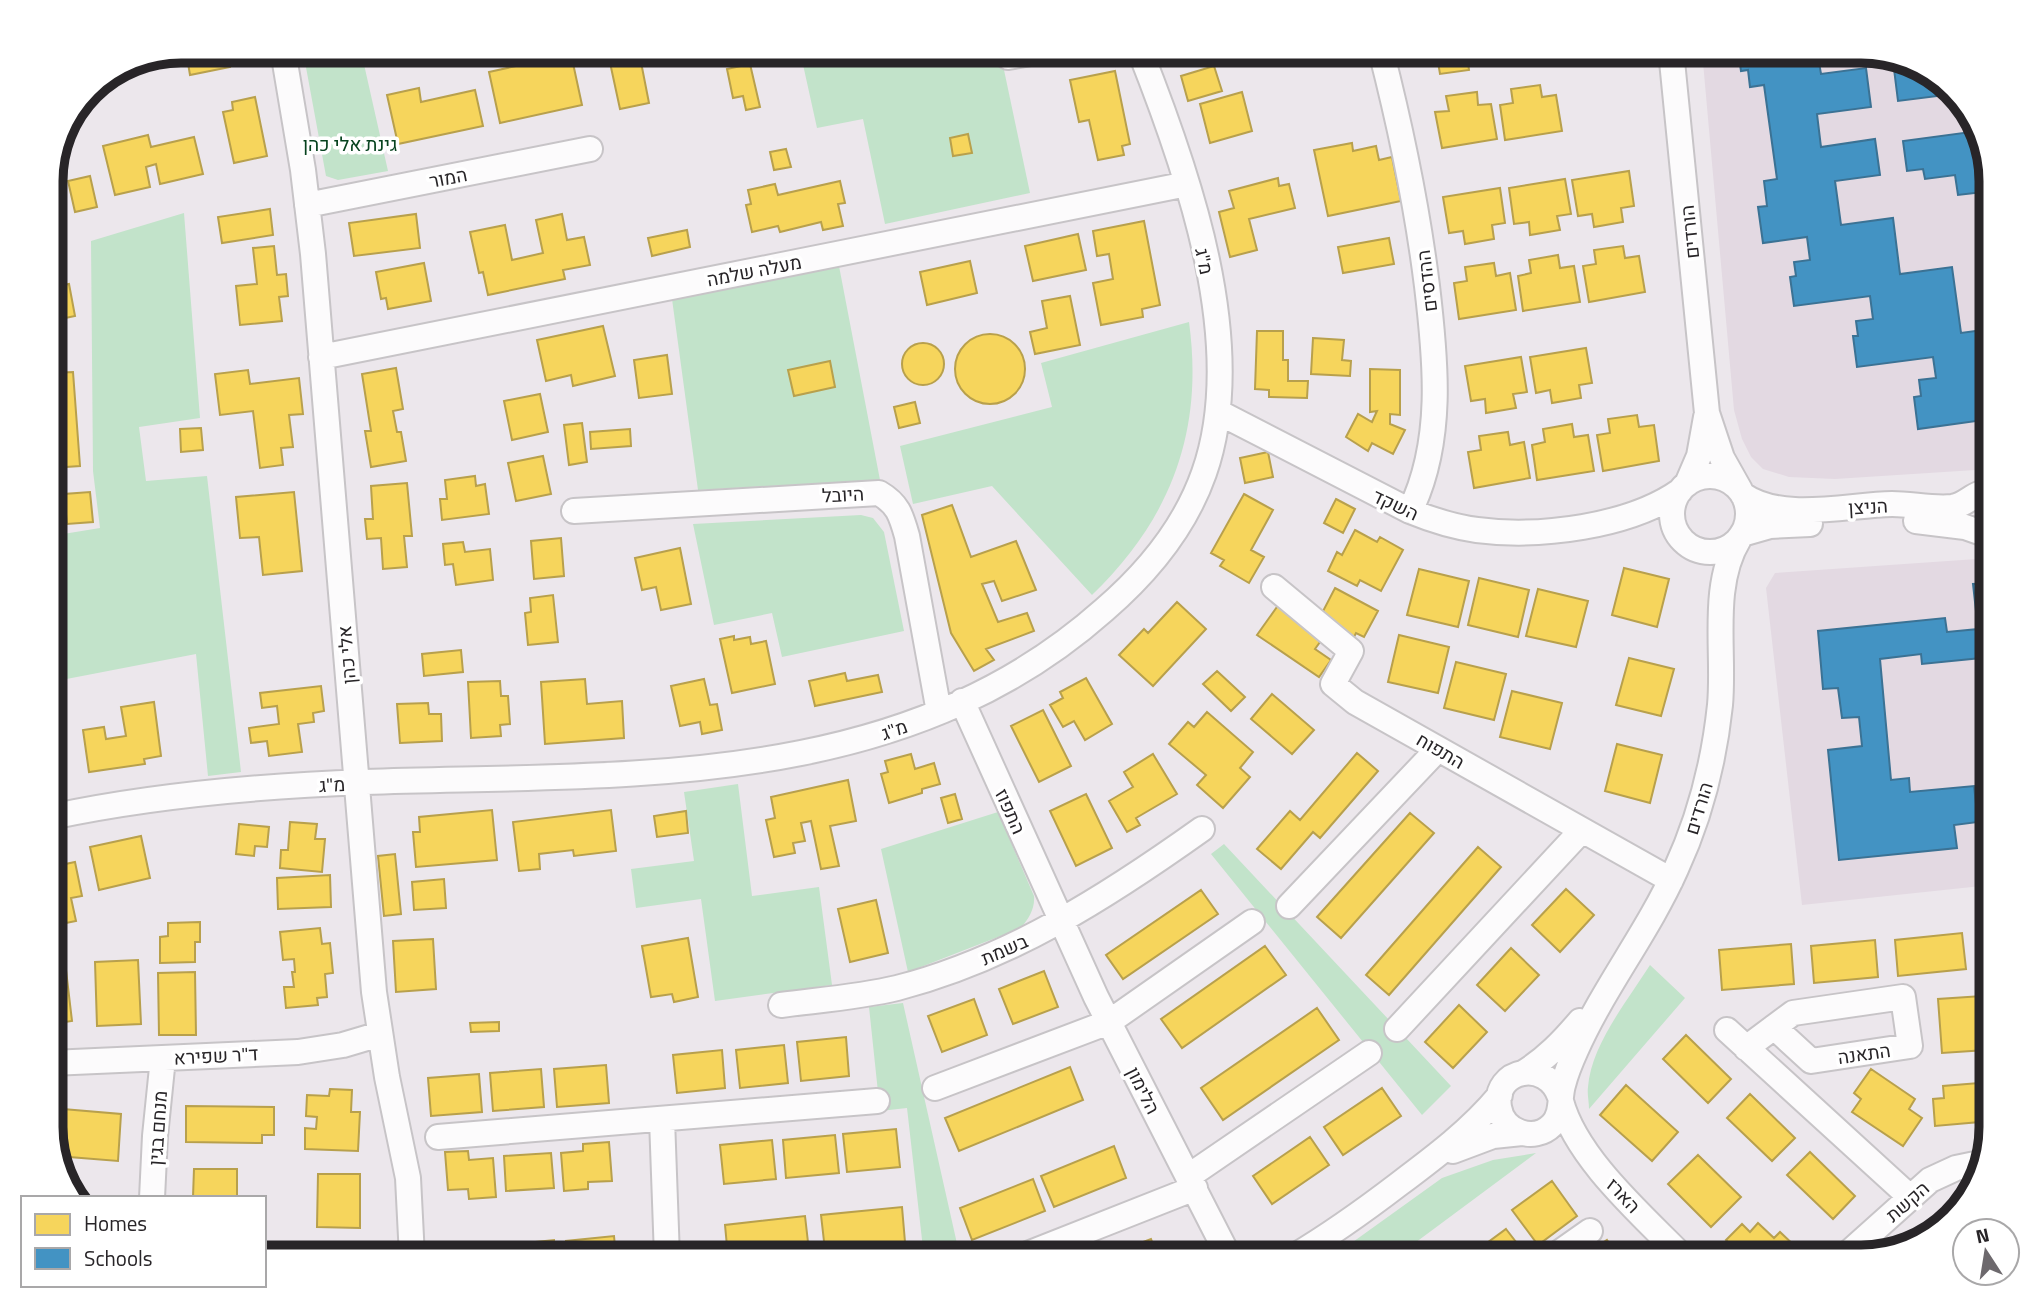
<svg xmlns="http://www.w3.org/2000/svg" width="2042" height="1308" viewBox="0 0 2042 1308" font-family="'Titillium Web',Heebo,sans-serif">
<rect width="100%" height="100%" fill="#ece7ec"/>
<path fill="#e3d9e2" d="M1702,51H1861L1933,73L1974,116L1991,181V469L1835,479L1789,477L1763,469L1751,457L1742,439L1734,410Z
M1991,558V885L1802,905L1766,588L1775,573Z"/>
<path fill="#c2e3ca" d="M303,51H361L388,171L338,180L326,176Z
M800,51H1000L1030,193L885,224L863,119L817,128Z
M184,213L200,418L139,427L146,481L207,476L241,772L208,776L196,654L51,682V536L100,528L93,471L91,241Z
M839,266L880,480L698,490L672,299Z
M1189,322C1204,431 1171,519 1092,595L992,486L913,504L900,446L1052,407L1041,363Z
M861,515L873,518L884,532L904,631L782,657L772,613L714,625L693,524Z
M738,784L752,896L819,887L832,985L715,1001L701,899L636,908L631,869L694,861L684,792Z
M998,812L1034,896C1035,909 1029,918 1021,928L908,972L881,849Z
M1224,844L1451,1086L1422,1115L1211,854Z
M1650,965L1685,998L1589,1109C1589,1101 1587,1094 1588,1087C1591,1045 1628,1000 1650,965Z
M903,1003L960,1257H924L907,1108L880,1111L869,1007Z
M1536,1153L1396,1257H1332L1442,1178L1493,1160Z"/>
<path fill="#f6d55c" stroke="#b8a04c" stroke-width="2" d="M186,51H227L230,67L190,75Z
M392,51H423L393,57Z
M1297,51H1320L1299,58Z
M1422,51H1480V54L1467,56L1469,70L1440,74L1438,62L1424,64Z
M1489,51H1533L1534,61L1505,65L1504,53L1489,55Z
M1568,51H1598V53L1569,57Z
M639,52L649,103L620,109L609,58Z
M571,54L582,105L500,123L489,72Z
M750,64L760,107L746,110L743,96L733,98L727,69Z
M1214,66L1222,91L1188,101L1181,76Z
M1115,71L1130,144L1122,146L1124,155L1098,160L1089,120L1079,122L1070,80Z
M114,72L117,85L101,89L100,82Z
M1540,85L1542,97L1556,95L1562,131L1505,140L1500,105L1513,103L1511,89Z
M419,88L421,102L475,90L483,126L398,144L387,95Z
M1242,92L1252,131L1210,143L1200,104Z
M1477,92L1478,105L1491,104L1497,139L1442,148L1435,112L1449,111L1446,96Z
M255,97L267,156L234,163L223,112L233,110L232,102Z
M968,134L972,153L953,156L950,138Z
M148,135L151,147L194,137L203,174L160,184L156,164L146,167L150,187L115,195L103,146Z
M1352,143L1353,151L1376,146L1379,160L1392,157L1401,201L1328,216L1314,150Z
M786,149L791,167L774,170L770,152Z
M1629,171L1634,206L1621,208L1623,222L1594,227L1592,214L1578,216L1572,180Z
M90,176L97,207L75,212L68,181Z
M1278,178L1279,186L1289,184L1295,208L1249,219L1257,250L1230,257L1219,212L1234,208L1229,191Z
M1565,179L1571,214L1557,216L1560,230L1530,235L1529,222L1514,224L1509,188Z
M840,181L845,203L838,204L843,226L823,230L821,222L780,232L778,226L752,232L746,205L751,204L748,190L775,184L778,195Z
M1500,188L1505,223L1492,225L1494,239L1465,244L1463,231L1449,233L1443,197Z
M270,209L273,235L222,243L218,217Z
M416,214L420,248L354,256L349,223Z
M562,214L567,240L584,237L590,265L563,270L565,279L488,295L483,272L479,273L470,232L505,225L512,260L543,253L536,220Z
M1144,221L1160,305L1142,309L1143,317L1101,325L1093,283L1113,279L1109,254L1097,256L1093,231Z
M687,230L690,247L652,256L648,238Z
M1078,234L1086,270L1033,281L1025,246Z
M1389,238L1394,264L1343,273L1338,247Z
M274,246L277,275L286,274L288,296L279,297L282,321L240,325L236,286L257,284L253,248Z
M1623,246L1625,258L1639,256L1645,292L1589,302L1583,266L1596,264L1594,250Z
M1558,255L1560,268L1574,266L1580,302L1523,311L1518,276L1531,273L1529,260Z
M970,261L977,293L927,305L920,272Z
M424,263L431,301L388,309L386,298L381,299L376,272Z
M1494,263L1496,276L1510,273L1516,310L1459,319L1454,283L1467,281L1465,267Z
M69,284L75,316L51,321V287Z
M1070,296L1080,345L1035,354L1030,332L1047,328L1042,301Z
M603,326L615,376L573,386L571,375L546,381L537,340Z
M1257,331H1283V360H1288V381H1308L1307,398L1269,397V390L1255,389Z
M955 369a35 35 0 1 1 70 0a35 35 0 1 1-70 0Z
M1313,338L1344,340L1342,360L1351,361L1350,376L1311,374Z
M902 364a21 21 0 1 1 42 0a21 21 0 1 1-42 0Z
M1586,348L1592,383L1579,385L1581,398L1552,403L1550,390L1536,393L1530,357Z
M667,355L672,394L639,398L634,360Z
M1521,357L1527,392L1513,394L1516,408L1486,413L1485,399L1471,401L1465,366Z
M830,361L835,387L794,396L788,370Z
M396,368L403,409L393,411L397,432H401L406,461L371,467L365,431H371L362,374Z
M1370,369L1400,370V415L1390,414V424L1405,430L1393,454L1372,443L1368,451L1346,437L1358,414L1372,422L1377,411L1370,412Z
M248,370L250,384L299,378L303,414L289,415L293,447L281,448L283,465L260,468L253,411L220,415L215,374Z
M73,372L80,466L51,468V373Z
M540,394L548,432L512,440L504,401Z
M915,402L920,423L899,428L894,407Z
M1637,415L1639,427L1654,425L1659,461L1603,471L1597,435L1610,433L1608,419Z
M582,423L587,462L569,465L564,425Z
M1572,424L1574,437L1588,435L1594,471L1537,480L1532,445L1545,442L1543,429Z
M201,428L203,450L181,452L180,429Z
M630,429L631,446L591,449L590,432Z
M1508,432L1510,445L1524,442L1530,478L1474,488L1468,452L1481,450L1479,436Z
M1268,452L1273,477L1245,483L1240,458Z
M543,456L551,494L516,501L508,463Z
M475,476L476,486L485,484L489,514L442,520L440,499H447L445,480Z
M407,483L412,536H404L407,567L383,569L381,538L367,539L365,519H373L371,486Z
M90,492L93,522L67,524L64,494Z
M294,492L302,571L263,575L259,537L240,538L236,497Z
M1244,494L1273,510L1251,550L1264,557L1249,583L1220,566L1224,560L1211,553Z
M1336,499L1355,509L1343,533L1324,523Z
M952,505L971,557L1016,541L1036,590L1002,601L994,581L982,584L998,622L1027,613L1034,631L986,649L994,660L974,671L951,633L922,515Z
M1355,530L1377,542L1380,537L1403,550L1381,591L1360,580L1357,586L1328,571L1337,552L1342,555Z
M561,538L564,576L534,579L531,541Z
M463,542L465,552L490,549L493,580L456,585L453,564L445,565L443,544Z
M680,548L691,604L661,610L656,587L642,590L635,558Z
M1624,568L1669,579L1657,627L1612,615Z
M1419,569L1469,581L1458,627L1407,615Z
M1479,578L1529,590L1518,637L1468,625Z
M1335,588L1378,611L1364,637L1356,633L1354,637L1329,624L1321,615Z
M1538,589L1588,601L1576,647L1526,636Z
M553,595L558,642L528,645L525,613L531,612L530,598Z
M1177,602L1206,629L1153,686L1119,655L1144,629L1148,633Z
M1279,604L1325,635L1315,649L1331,660L1319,677L1257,635Z
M1399,635L1449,647L1438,693L1388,682Z
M734,636V640L750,637L751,644L766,641L775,684L732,693L720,639Z
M461,650L463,672L424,676L422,654Z
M1629,658L1674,669L1661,716L1616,705Z
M1456,662L1506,674L1494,720L1444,708Z
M1217,671L1245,697L1231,711L1203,684Z
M845,673L847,681L878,675L882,692L815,706L809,681Z
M1086,678L1112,724L1085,740L1074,721L1063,727L1050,705L1063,698L1060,692Z
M585,679L587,704L622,701L624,738L545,744L541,682Z
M704,679L710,705L717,704L722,730L702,734L700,722L680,726L671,686Z
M500,681L501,696H508L510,724L500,725L501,736L471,738L468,682Z
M321,686L324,711L313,713L314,722L298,724L302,752L269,756L267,741L251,743L249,728L279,724L277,706L262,708L260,693Z
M1512,691L1562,703L1550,749L1500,737Z
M1272,694L1314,730L1292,754L1251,719Z
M154,702L161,756L144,759L145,764L89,772L83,730L104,727L106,739L126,736L121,707Z
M428,703L429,714H441L442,741L400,743L397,704Z
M1043,710L1071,766L1039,782L1011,726Z
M1207,712L1253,752L1240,768L1250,777L1223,808L1197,785L1206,775L1169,744L1188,722L1194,727Z
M1617,744L1662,755L1650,803L1605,791Z
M1357,753L1378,771L1320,838L1313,832L1281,869L1257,849L1290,811L1300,820Z
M911,754L915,769L934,763L940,784L922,789V793L889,803L881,774L888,772L885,761Z
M1153,754L1177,794L1136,818L1140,825L1127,832L1109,801L1133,787L1124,772Z
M848,780L856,821L830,826L839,866L821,869L811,821L801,823L805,841L793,843L795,853L774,857L766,820L775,818L771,797Z
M955,794L962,819L948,823L941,798Z
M1086,794L1112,848L1076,866L1050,811Z
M492,810L497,860L416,867L413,832H420L419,817Z
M611,810L616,851L574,856L573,850L539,854L540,869L519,871L513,822Z
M686,811L688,833L657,837L654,816Z
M1410,813L1434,833L1341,938L1317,917Z
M290,822L317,824L315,839H325L322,872L280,868L281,850H288Z
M239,824L269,827L267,847L255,846L254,856L236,854Z
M141,836L150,878L99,890L90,847Z
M1478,847L1501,867L1389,995L1366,975Z
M395,854L401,914L384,916L378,856Z
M75,862L82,896L71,898L76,921L51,926V867Z
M330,875L331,907L278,909L277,878Z
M444,879L446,908L414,910L412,882Z
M1566,889L1594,915L1560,952L1532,925Z
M1201,890L1218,914L1123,979L1106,955Z
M876,900L888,953L850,962L838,909Z
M200,922V942H195V962L160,963V937L168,936V923Z
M320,928L322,944L330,943L333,973L325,974L327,997L317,998L318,1005L286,1008L284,987H294L292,972H295L294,959L283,960L280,932Z
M1962,933L1966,969L1898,976L1895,940Z
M688,938L698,997L674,1002L672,994L651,997L642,946Z
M433,939L436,989L396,992L393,941Z
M1875,940L1878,977L1814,983L1811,946Z
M1791,944L1794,984L1722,990L1719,950Z
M1265,946L1286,975L1182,1048L1161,1019Z
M1511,948L1539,975L1505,1011L1477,985Z
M138,960L141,1024L97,1026L95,962Z
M66,970L72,1021L51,1024V972Z
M1044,971L1058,1007L1013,1024L999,989Z
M195,972L196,1035H159L158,973Z
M1982,996L1986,1050L1942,1053L1938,999Z
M974,999L987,1035L942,1052L928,1016Z
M1459,1005L1487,1032L1453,1068L1425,1042Z
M1317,1008L1339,1040L1223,1120L1201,1088Z
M499,1022V1031L471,1032L470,1023Z
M1686,1035L1731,1079L1708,1103L1663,1059Z
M846,1037L849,1076L801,1081L797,1042Z
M784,1045L788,1083L740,1088L736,1050Z
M722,1050L725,1088L677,1093L673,1055Z
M606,1065L609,1103L557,1107L554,1069Z
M1070,1067L1083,1100L959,1151L945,1118Z
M541,1069L544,1107L493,1111L490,1073Z
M1871,1069L1915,1099L1909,1109L1922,1118L1903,1146L1852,1112L1861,1099L1854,1093Z
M479,1074L482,1112L431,1116L428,1078Z
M1991,1082V1121L1935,1126L1933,1099L1944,1098L1943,1086Z
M1626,1085L1678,1132L1652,1161L1600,1115Z
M1382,1088L1401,1116L1343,1155L1324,1127Z
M330,1089L352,1090L351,1112H360L358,1151L305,1149V1128L316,1129L317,1117L306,1116L307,1095L329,1096Z
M1750,1094L1795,1138L1772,1161L1727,1118Z
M186,1106L274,1107V1135H262V1143L186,1142Z
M51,1108L121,1114L118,1161L57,1156L58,1142H53L51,1135Z
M896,1129L900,1167L847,1172L843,1134Z
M835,1135L839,1173L786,1178L783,1140Z
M1310,1137L1329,1165L1272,1204L1253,1176Z
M772,1140L776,1179L724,1184L720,1145Z
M609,1142L612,1181L588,1182V1189L564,1191L561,1153L583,1151V1144Z
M1114,1146L1126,1178L1054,1207L1041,1176Z
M468,1151L469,1160L493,1158L496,1197L469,1199L468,1189L448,1190L445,1152Z
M1810,1152L1855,1196L1833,1219L1787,1175Z
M551,1153L554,1188L506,1191L504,1156Z
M1698,1155L1741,1197L1711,1227L1668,1184Z
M194,1169H237V1198L193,1197Z
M318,1174H360V1228L317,1227Z
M1033,1179L1045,1211L972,1240L960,1208Z
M1552,1181L1577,1216L1538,1245L1512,1210Z
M1966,1196L1969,1199L1938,1228L1932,1222L1952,1201L1957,1206Z
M902,1207L905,1242L825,1250L821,1215Z
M805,1216L809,1251L728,1257L725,1225Z
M1758,1223L1774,1238L1780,1232L1798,1249L1790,1257H1744L1726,1240L1742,1224L1750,1232Z
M1506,1229L1526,1255L1468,1257Z
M1911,1234L1918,1242L1896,1248Z
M614,1236L616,1257H568L566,1241Z
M1151,1239L1158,1257H1107L1106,1256Z
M554,1240L555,1257H506L505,1245Z
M1607,1240L1619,1257H1582Z
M494,1243L495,1257H445L444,1255L466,1253V1245Z"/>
<path fill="#4393c3" stroke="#3b7294" stroke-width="2" d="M1738,51H1817L1821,74L1866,68L1871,107L1817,114L1821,147L1875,139L1880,175L1835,181L1841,225L1893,218L1900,274L1952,267L1961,333L1991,329V419L1918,429L1914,397L1921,396L1919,380L1936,378L1933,357L1857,367L1853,336H1858L1856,321L1873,319L1870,296L1794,306L1790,277L1796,276L1794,262L1810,260L1807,237L1763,243L1758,207L1767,206L1764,181L1777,179L1764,85L1750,87L1748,70L1741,71Z
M1893,61L1933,73L1953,94L1898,101Z
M1978,131L1991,181V191L1958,195L1955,175L1925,179L1923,169L1907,171L1903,141Z
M1991,583V657L1922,664L1921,654L1880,659L1891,780L1909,778L1910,792L1974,786L1978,822L1954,825L1957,848L1839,860L1828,750L1862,746L1859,717L1842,718L1838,688L1823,689L1818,631L1945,618L1947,632L1978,629L1973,584Z"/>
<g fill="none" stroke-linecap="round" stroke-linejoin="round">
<defs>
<path id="minor" d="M283,51L303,170L313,254L374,992L387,1077L408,1178L412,1257
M1381,51C1401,129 1417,206 1427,286C1436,361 1444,442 1410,511
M1671,51L1707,413L1722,458L1740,490
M1008,57L1042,51
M307,205L590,149
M321,357L1187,184
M1218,412L1410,511C1432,520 1454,527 1477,530C1539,538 1629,527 1680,491
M1672 514a38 38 0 1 1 76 0a38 38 0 1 1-76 0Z
M1687,484L1699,456L1706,417
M1743,495C1782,522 1846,505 1892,504C1912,504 1932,509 1952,507C1968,505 1974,490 1991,493
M574,511L879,493C898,504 901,515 907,536L939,712
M1916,521L1965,527L1982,533L1991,532
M1742,534L1770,526L1810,524
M1274,587L1351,651L1333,684L1355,702L1671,880
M962,701L1096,997L1229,1257
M51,817C154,795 260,786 365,782C621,773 898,793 1104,610C1147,573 1185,527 1204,473C1249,345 1188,172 1140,51
M1289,906L1438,749
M781,1005C819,1000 860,997 897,988C1010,959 1108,896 1202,829
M1397,1029L1582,830
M1727,1030L1910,1197
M1746,1048L1793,1013L1903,997L1910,1046L1811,1061L1774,1027
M51,1063L298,1052L343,1045L380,1034
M1523,1073C1546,1059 1563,1041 1580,1021
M935,1088L1109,1022L1252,922
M1560,1097C1547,1058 1493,1069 1499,1107C1503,1132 1534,1143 1552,1125C1563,1113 1559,1099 1563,1085C1566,1073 1571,1061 1576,1050C1604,987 1648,932 1676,869C1700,817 1714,762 1720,705C1725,652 1710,586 1739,539
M1561,1101C1576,1158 1642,1215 1683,1257
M662,1119L667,1257
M438,1137L877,1101
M1453,1151L1493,1136L1522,1133
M1189,1176L1369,1053
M152,1198L155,1136L163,1058
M1020,1257L1195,1188
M1293,1257C1330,1235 1365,1210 1399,1184C1435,1157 1471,1130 1500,1095
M1553,1257L1590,1231
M1844,1257L1930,1180L1956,1168L1980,1163"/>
</defs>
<use href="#minor" stroke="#c7c4c7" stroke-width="28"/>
<use href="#minor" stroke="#fcfbfc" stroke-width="24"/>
</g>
<g text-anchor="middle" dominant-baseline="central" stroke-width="7" stroke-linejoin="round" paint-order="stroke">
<g font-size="19" fill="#07431f" stroke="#fff">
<text x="350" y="143">גינת אלי כהן</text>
</g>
<g font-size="19" fill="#282528" stroke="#fff">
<text transform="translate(448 177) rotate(-11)">המור</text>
<text transform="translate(1689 232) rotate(-96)">הורדים</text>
<text transform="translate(1205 261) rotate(78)">מ"ג</text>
<text transform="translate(754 270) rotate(-11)">מעלה שלמה</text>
<text transform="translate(1426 281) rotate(-97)">ההדסים</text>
<text transform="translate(843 494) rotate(-3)">היובל</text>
<text transform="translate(1396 504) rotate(25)">השקד</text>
<text transform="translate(1868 506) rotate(-3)">הניצן</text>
<text transform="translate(346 655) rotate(-95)">אלי כהן</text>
<text transform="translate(894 729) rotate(-19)">מ"ג</text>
<text transform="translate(1441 750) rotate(30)">התפוח</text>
<text transform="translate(332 784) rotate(-3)">מ"ג</text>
<text transform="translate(1698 808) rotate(-73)">הורדים</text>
<text transform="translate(1011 811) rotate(66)">התפוז</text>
<text transform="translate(1004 949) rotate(-24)">בשמת</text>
<text transform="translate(1864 1053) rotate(-8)">התאנה</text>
<text transform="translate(216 1055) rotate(-3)">ד"ר שפירא</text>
<text transform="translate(1144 1090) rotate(63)">הלימון</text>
<text transform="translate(157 1128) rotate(-86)">מנחם בגין</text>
<text transform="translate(1624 1195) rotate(47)">הארז</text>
<text transform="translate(1907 1201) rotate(-41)">הקשת</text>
</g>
</g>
<path d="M0 0H2042V1308H0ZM181 63H1861A118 118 0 0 1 1979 181V1127A118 118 0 0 1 1861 1245H181A118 118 0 0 1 63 1127V181A118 118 0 0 1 181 63Z" fill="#fff" fill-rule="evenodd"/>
<path fill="none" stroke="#282528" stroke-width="9" d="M181 63H1861A118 118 0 0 1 1979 181V1127A118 118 0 0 1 1861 1245H181A118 118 0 0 1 63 1127V181A118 118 0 0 1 181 63Z"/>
<rect x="21" y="1196" width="245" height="91" fill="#ffffff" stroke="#a9a8a9" stroke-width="2"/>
<rect x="35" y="1214" width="35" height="21" fill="#f6d55c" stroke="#a9a8a9" stroke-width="2"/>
<text x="84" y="1231" font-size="21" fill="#282528">Homes</text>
<rect x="35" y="1248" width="35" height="21" fill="#4393c3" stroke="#a9a8a9" stroke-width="2"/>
<text x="84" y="1266" font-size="21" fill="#282528">Schools</text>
<g transform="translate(1986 1252) rotate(348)"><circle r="33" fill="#ffffff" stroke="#a9a8a9" stroke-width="2"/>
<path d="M0-5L12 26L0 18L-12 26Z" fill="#6d696d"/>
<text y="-10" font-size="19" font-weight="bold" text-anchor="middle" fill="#282528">N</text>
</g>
</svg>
